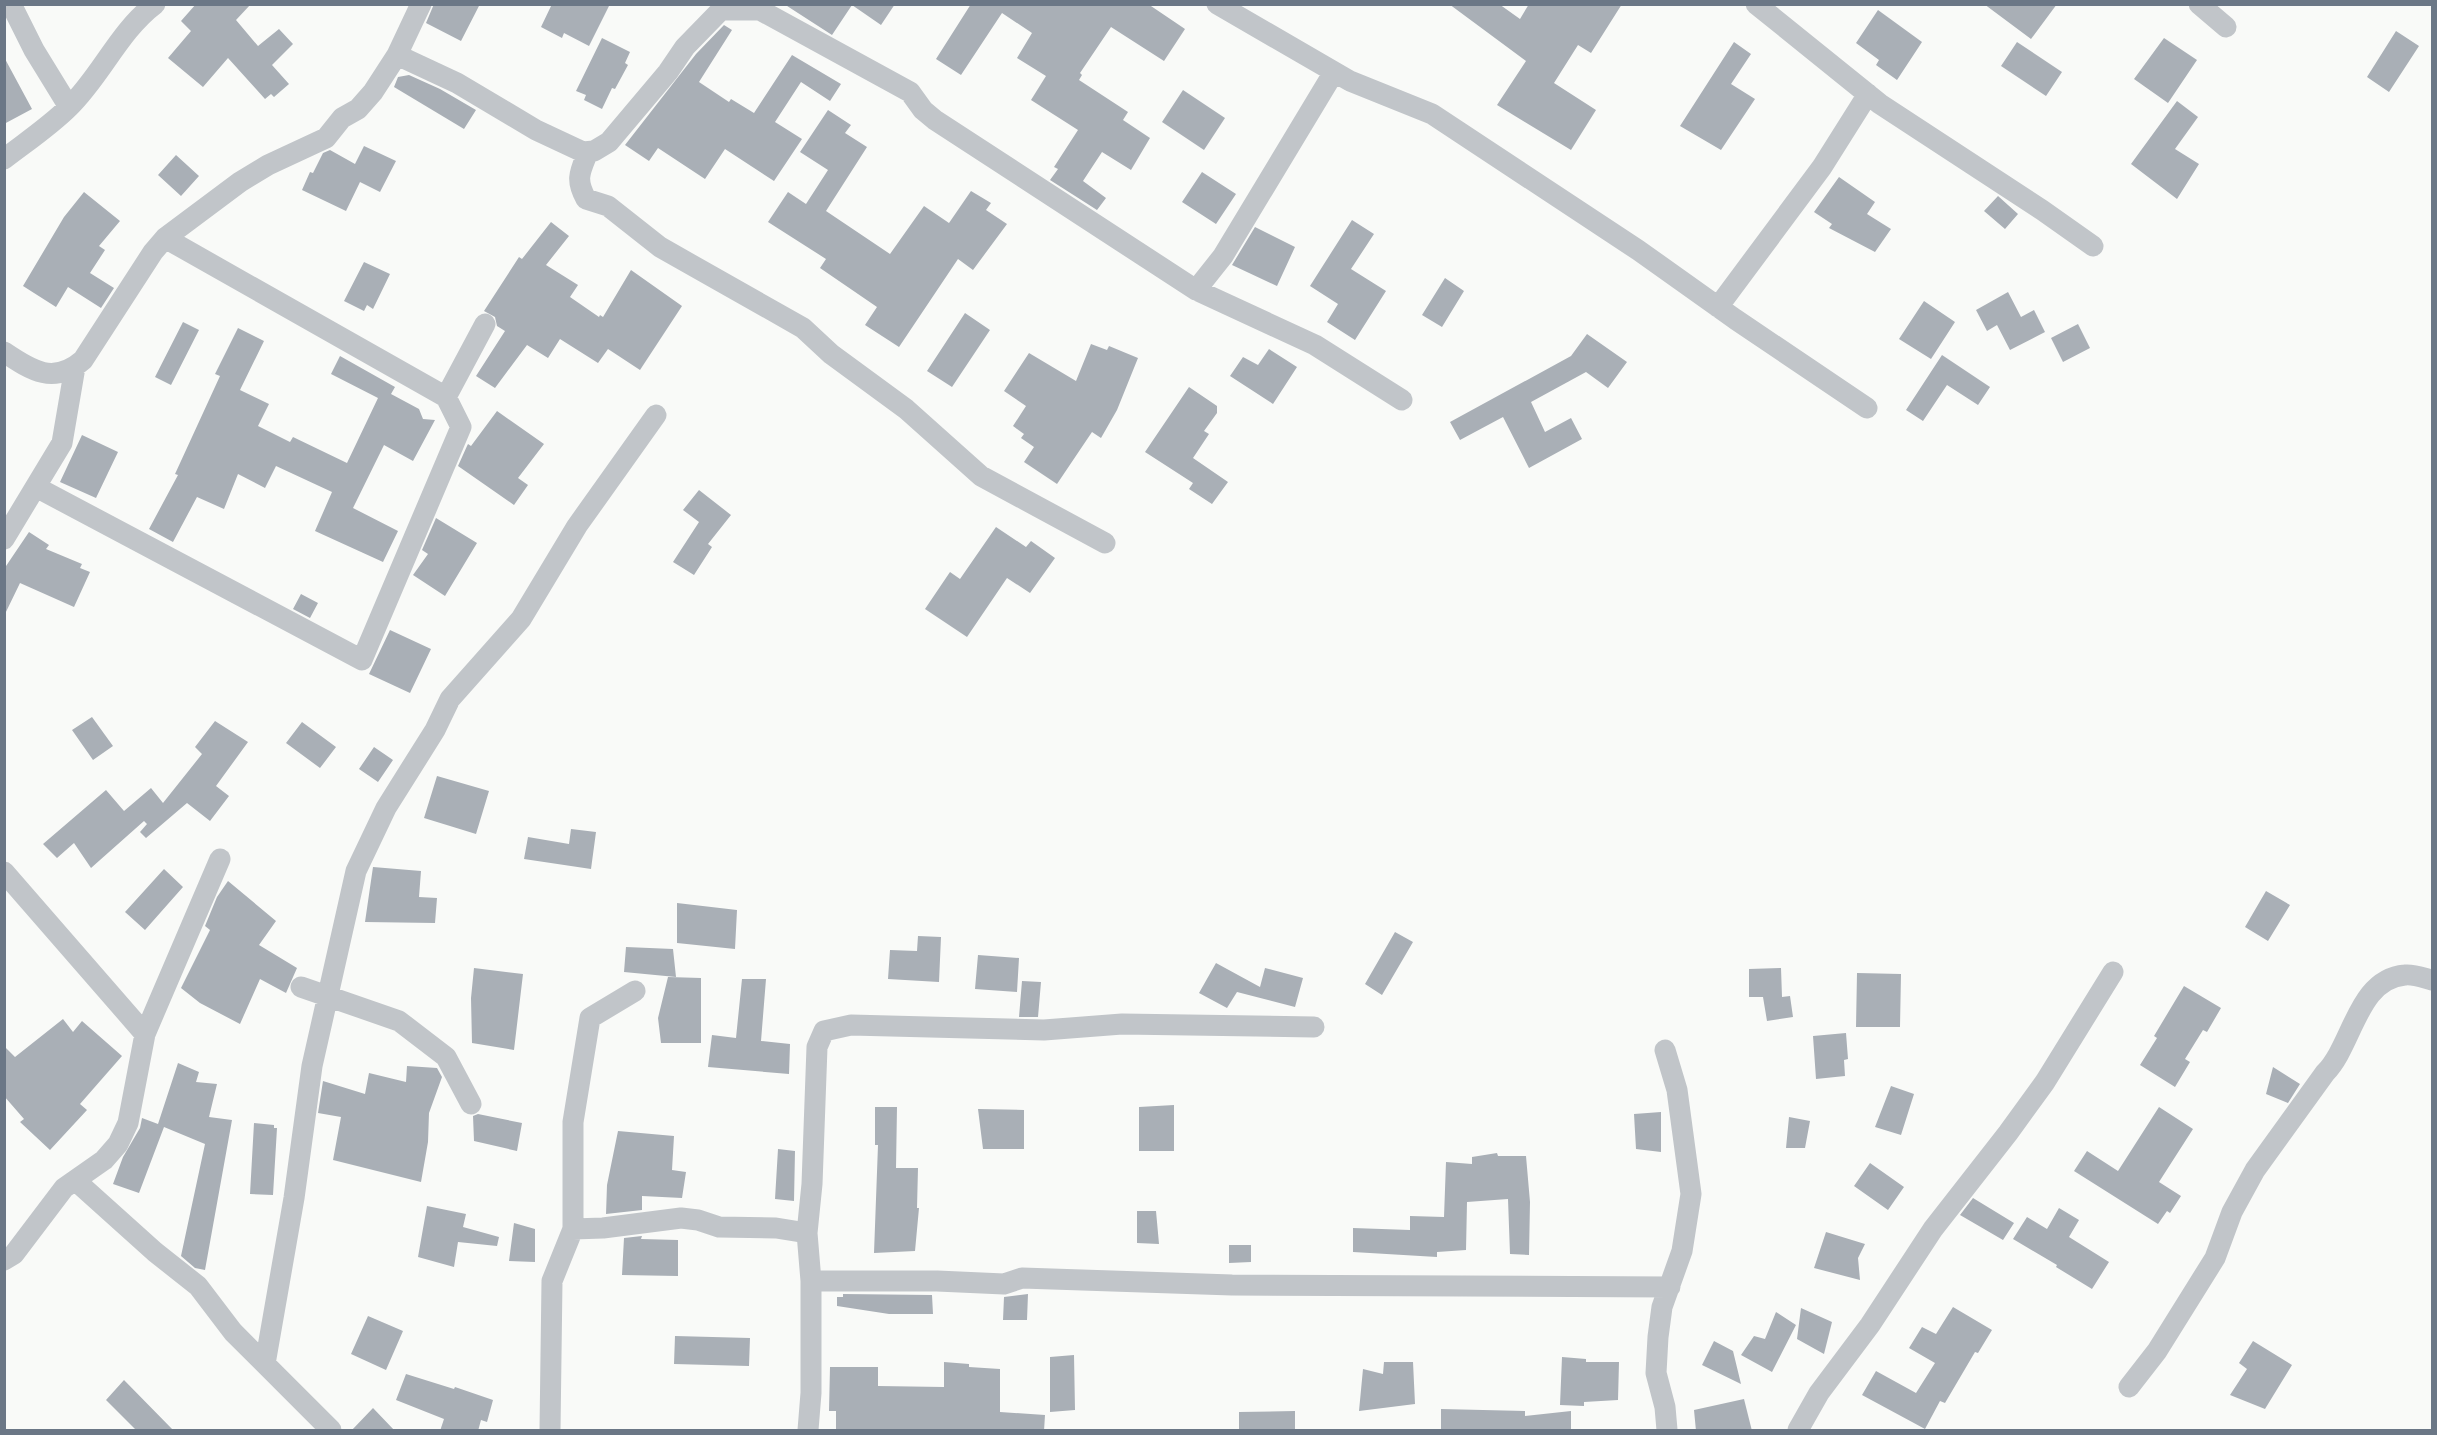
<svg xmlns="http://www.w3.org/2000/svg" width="2437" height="1435" viewBox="0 0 2437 1435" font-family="'Asap Condensed',sans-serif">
<rect width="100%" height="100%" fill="#f9faf8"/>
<path fill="#a9afb6" d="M196,4H251L236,20L258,46L279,29L293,44L272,65L289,84L274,97L271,94L265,99L228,58L203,87L168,58L191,31L181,21Z
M434,4H480L461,41L426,23Z
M552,4H610L589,46L564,33L562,38L541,27Z
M784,4H895L881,25L852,5L832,35Z
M971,4H1148L1185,29L1164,61L1111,27L1080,73L1082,75L1079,80L1128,112L1123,120L1150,138L1131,170L1102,152L1083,181L1106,198L1097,210L1050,180L1058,169L1054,167L1078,130L1031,100L1046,76L1017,58L1032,33L1002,13L961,75L936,59Z
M1449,4H1499L1520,19L1529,4H1622L1591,53L1578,45L1554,83L1596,110L1571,150L1497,105L1526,61Z
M1984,4H2057L2031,39Z
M1878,10L1922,42L1897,80L1876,65L1879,60L1856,43Z
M724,25L732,30L699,82L729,102L731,99L754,113L792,55L841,84L830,101L801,82L775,122L802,139L774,181L725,149L705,179L658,148L649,161L625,145L696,54Z
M2396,31L2419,46L2389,92L2367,77Z
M602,38L630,52L625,63L628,65L615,89L612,88L602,109L584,100L586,95L576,91Z
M2164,38L2197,60L2168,103L2134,79Z
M1734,42L1751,54L1731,84L1755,99L1721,150L1680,126Z
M2017,42L2062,72L2046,96L2001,66Z
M4,57L32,109L4,124Z
M409,75L440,89L476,110L464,129L394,87L398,77Z
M1183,90L1225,118L1204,150L1162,122Z
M2177,101L2198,117L2175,149L2199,164L2177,199L2131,164Z
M828,110L851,125L845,133L867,147L826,211L890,254L924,206L949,223L971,191L991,203L986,210L1007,224L973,270L958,259L899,347L865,325L877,307L820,268L826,259L768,222L788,192L806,204L828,170L800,152Z
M364,146L396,161L380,192L360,182L346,211L302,190L310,172L313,173L323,153L330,150L355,164Z
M176,155L199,176L181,196L158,175Z
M1202,172L1236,194L1216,224L1182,202Z
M1839,177L1875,202L1867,214L1891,229L1875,252L1829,228L1832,224L1814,212Z
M84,192L120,221L99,246L105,250L90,273L114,288L101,308L68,287L56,307L23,286L64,217Z
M1998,196L2018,214L2005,229L1984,211Z
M1352,220L1374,234L1351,269L1386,291L1355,340L1327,322L1338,304L1310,286Z
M551,222L569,236L546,265L578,285L570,297L599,317L600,315L603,317L631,270L682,306L640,370L608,349L598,363L560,339L548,358L527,345L495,388L476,376L505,331L497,326L495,317L484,311L519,257L522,259Z
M1255,227L1295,247L1277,286L1232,265Z
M364,262L390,274L373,309L367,305L364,311L344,301Z
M1445,278L1464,291L1442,327L1422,315Z
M2008,292L2021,317L2034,310L2045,332L2010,350L1997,325L1987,331L1976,310Z
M1924,301L1955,322L1931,359L1899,339Z
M965,313L990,330L952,387L927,371Z
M183,322L199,330L171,385L155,377Z
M2078,324L2090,348L2063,362L2051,338Z
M238,328L264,341L240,390L269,404L258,426L290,442L293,437L347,463L378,398L331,374L340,356L395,387L391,394L419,409L423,419L435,420L413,461L384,445L353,508L398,531L383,562L315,531L332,492L276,466L265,488L238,474L224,509L197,497L173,542L149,529L178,475L175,474L220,376L215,374Z
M1587,334L1627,362L1608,388L1586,372L1531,402L1545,432L1571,418L1582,439L1529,468L1503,417L1460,440L1450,422L1571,356Z
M1091,344L1107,350L1109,346L1138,358L1117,410L1101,438L1092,432L1057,484L1024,462L1034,447L1021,438L1024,434L1013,426L1026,406L1004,391L1029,353L1076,381Z
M1269,349L1297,367L1273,404L1230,376L1243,357L1258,365Z
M1942,355L1990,387L1978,405L1947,385L1923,421L1906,410Z
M1189,387L1217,406V413L1204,431L1209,434L1193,458L1228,482L1212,504L1189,489L1193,483L1145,452Z
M497,411L544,444L518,478L528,485L514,505L458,466L467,446L468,444L471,446Z
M82,435L118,452L96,498L60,482Z
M699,490L731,515L708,544L712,547L694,575L673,562L699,522L683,510Z
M436,518L477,543L445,596L413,575L428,554L422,550Z
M996,527L1026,547L1031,541L1055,558L1030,593L1007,578L967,637L925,609L950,572L960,579Z
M29,532L49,545L46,549L82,564L80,568L90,572L74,607L20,583L4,616V569Z
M301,594L318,603L310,618L293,609Z
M390,630L431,649L410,693L369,674Z
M92,717L113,746L93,760L72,730Z
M215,721L248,742L216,786L229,796L210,821L187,803L146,838L140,832L147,824L144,821L91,868L74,843L57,858L43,844L106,790L124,811L151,788L163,803L202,754L195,747Z
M302,722L336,747L320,768L286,743Z
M374,747L393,760L378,782L359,769Z
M437,776L489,791L476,834L424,818Z
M571,829L596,832L591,869L524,859L528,837L569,844Z
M373,867L421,871L419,897L437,898L435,923L365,922Z
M164,869L183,887L145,930L125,912Z
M228,881L276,921L259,945L297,968L286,993L260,979L240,1024L200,1003L181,988L210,930L205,926L217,897Z
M2266,891L2290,905L2268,941L2245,927Z
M677,903L737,910L735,949L677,943Z
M1395,932L1413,942L1382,995L1365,984Z
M918,936L941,937L939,982L888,979L890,950L917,951Z
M626,947L673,949L676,977L624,972Z
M978,955L1019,958L1017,992L975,989Z
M1216,963L1260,987L1265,968L1303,978L1295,1007L1237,992L1227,1008L1199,993Z
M474,968L523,974L514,1050L472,1043L471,998Z
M1781,968L1782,997L1790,996L1793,1017L1767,1021L1763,997H1749V969Z
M1857,973L1901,974L1900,1027H1856Z
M668,977L701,978V1043H661L658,1018Z
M742,979H766L761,1041L790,1044L789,1074L708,1067L712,1035L736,1038Z
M1022,981L1041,982L1038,1017H1019Z
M2184,986L2221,1008L2207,1032L2203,1030L2185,1059L2190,1062L2175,1087L2140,1065L2157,1038L2154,1036Z
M63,1019L73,1032L82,1021L122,1056L80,1104L87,1110L50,1150L20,1122L24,1119L4,1096V1046L15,1057Z
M1846,1033L1848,1059L1844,1060L1845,1076L1816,1079L1813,1036Z
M178,1063L199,1072L196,1082L217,1084L209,1117L232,1120L205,1270L195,1268L181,1256L205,1144L164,1127L139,1193L113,1184L123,1157L140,1128L142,1118L158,1124Z
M407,1066L437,1068L442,1077L429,1113L428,1142L421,1182L333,1160L341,1117L318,1113L323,1081L365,1094L369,1073L406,1082Z
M2273,1067L2300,1084L2288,1103L2266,1094Z
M1891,1086L1914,1094L1901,1135L1875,1127Z
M1174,1105V1151H1139V1107Z
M875,1107H897L896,1168H918L917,1208H919L915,1251L874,1253L878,1145H875Z
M2159,1107L2193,1129L2159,1182L2181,1196L2170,1213L2167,1211L2158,1224L2074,1171L2087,1151L2118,1171Z
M978,1109L1024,1110V1149H983Z
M1661,1112V1152L1636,1149L1634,1114Z
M478,1114L522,1123L517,1151L474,1141L473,1116Z
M1789,1117L1810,1121L1805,1148H1786Z
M254,1123L274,1125V1128H277L273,1195L250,1194Z
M618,1131L674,1136L672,1170L686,1172L682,1198L642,1196V1210L606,1214L607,1185Z
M778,1149L795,1151L794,1201L775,1199Z
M1497,1153L1498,1156H1526L1530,1202L1529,1255L1510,1254L1508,1199L1467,1202L1466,1250L1437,1252V1257L1353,1252V1228L1410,1230V1216L1444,1217L1446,1162L1472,1164V1157Z
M1870,1163L1904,1187L1888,1210L1854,1186Z
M1973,1198L2014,1223L2003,1240L1960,1215Z
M427,1206L466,1214L463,1227L499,1237L497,1246L458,1242L454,1267L418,1257Z
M2059,1208L2079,1220L2069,1237L2109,1262L2092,1289L2056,1267L2057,1265L2013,1239L2027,1217L2047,1229Z
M1137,1211H1156L1159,1244L1137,1243Z
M514,1223L535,1229V1262L509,1261Z
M1826,1232L1865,1244L1858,1258L1860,1280L1814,1268Z
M642,1236L641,1239L678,1240V1276L622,1275L624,1238Z
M1229,1245H1251V1262L1229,1263Z
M843,1294L932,1295L933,1314H889L837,1306V1297H843Z
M1028,1294L1027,1320H1003L1004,1297Z
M1953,1307L1992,1330L1978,1353L1975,1352L1945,1403L1940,1401L1925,1429L1862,1395L1876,1371L1916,1393L1935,1363L1909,1348L1922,1327L1936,1334Z
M1801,1308L1832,1322L1824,1354L1797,1339Z
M1776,1312L1796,1325L1772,1372L1741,1355L1754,1336L1765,1339Z
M368,1316L403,1331L386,1370L351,1354Z
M675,1336L750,1338L749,1366L674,1364Z
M1714,1341L1733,1351L1741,1384L1702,1365Z
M2253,1341L2292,1365L2265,1409L2230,1395L2247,1369L2239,1363Z
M1074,1355L1075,1410L1050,1412V1357Z
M1562,1357L1586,1359V1362H1619L1618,1400L1584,1402V1406L1560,1405Z
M944,1362L969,1364V1367L1000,1369V1412L1045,1415L1044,1431H836V1411H829L830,1367H878V1386L944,1387Z
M1384,1362H1413L1415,1404L1359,1411L1363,1369L1383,1374Z
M406,1374L454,1389L455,1387L493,1400L487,1422L481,1420L478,1431H440L444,1419L396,1400Z
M124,1380L174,1431H137L106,1400Z
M1744,1399L1752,1431H1696L1694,1410Z
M373,1408L395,1431H351Z
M1441,1409L1525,1411V1416L1571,1411V1431H1441Z
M1295,1411V1431H1239V1412Z"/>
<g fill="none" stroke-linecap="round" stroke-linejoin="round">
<path stroke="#c1c5c9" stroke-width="21" d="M11,4L34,50L69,107
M1217,4L1350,81L1432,114L1638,250L1735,319L1867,408
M1756,4L1880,104L2042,210L2093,246
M2199,4L2226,27
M397,55L457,83L536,130L583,152L594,151L609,142L668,72L685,47L721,10H760L910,92L923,110L935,120L1196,290L1315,345L1402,400
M588,152C580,172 575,179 586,199L608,206L660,247L803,328L831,354L906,409L981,476L1105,543
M4,159C26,142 50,126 69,107C101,76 119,31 155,4
M1196,290L1223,256L1334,72
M1718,307L1822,167L1868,94
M4,352C32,371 54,385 83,360L153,252L165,238L240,182L268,165L326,138L342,118L358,109L373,92L397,55L421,4
M446,397L485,324
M36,487L362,660L461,427L446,397L165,238
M4,539L62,443L75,367
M4,872L145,1034
M301,987L399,1021L446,1057L471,1104
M1665,1050L1677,1090L1691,1194L1682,1251L1662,1307L1658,1337L1656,1373L1665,1407L1667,1430
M76,1181L155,1252L198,1286L233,1332L331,1430
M573,1229L603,1228L681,1218L698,1220L719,1227L776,1228L807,1233
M4,1260L14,1254L64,1188L104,1160L118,1144L128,1123L145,1034L220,859
M811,1281H937L1004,1284L1022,1278L1232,1285L1670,1287
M265,1364L294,1198L312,1066L356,871L386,808L435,730L450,699L521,619L577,526L656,415
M2129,1387L2157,1351L2215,1258L2232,1212L2255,1170L2325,1073C2353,1045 2357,979 2405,975C2413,974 2424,978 2432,980
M550,1430L552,1281L573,1229V1122L590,1018L635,991
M808,1430L811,1393V1281L807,1233L812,1184L817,1047L824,1031L851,1025L1044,1030L1122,1024L1314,1027
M1798,1430L1819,1393L1870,1325L1933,1229L2008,1133L2045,1082L2113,972"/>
</g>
<rect width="2437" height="1435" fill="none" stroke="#6b7786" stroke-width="12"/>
</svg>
